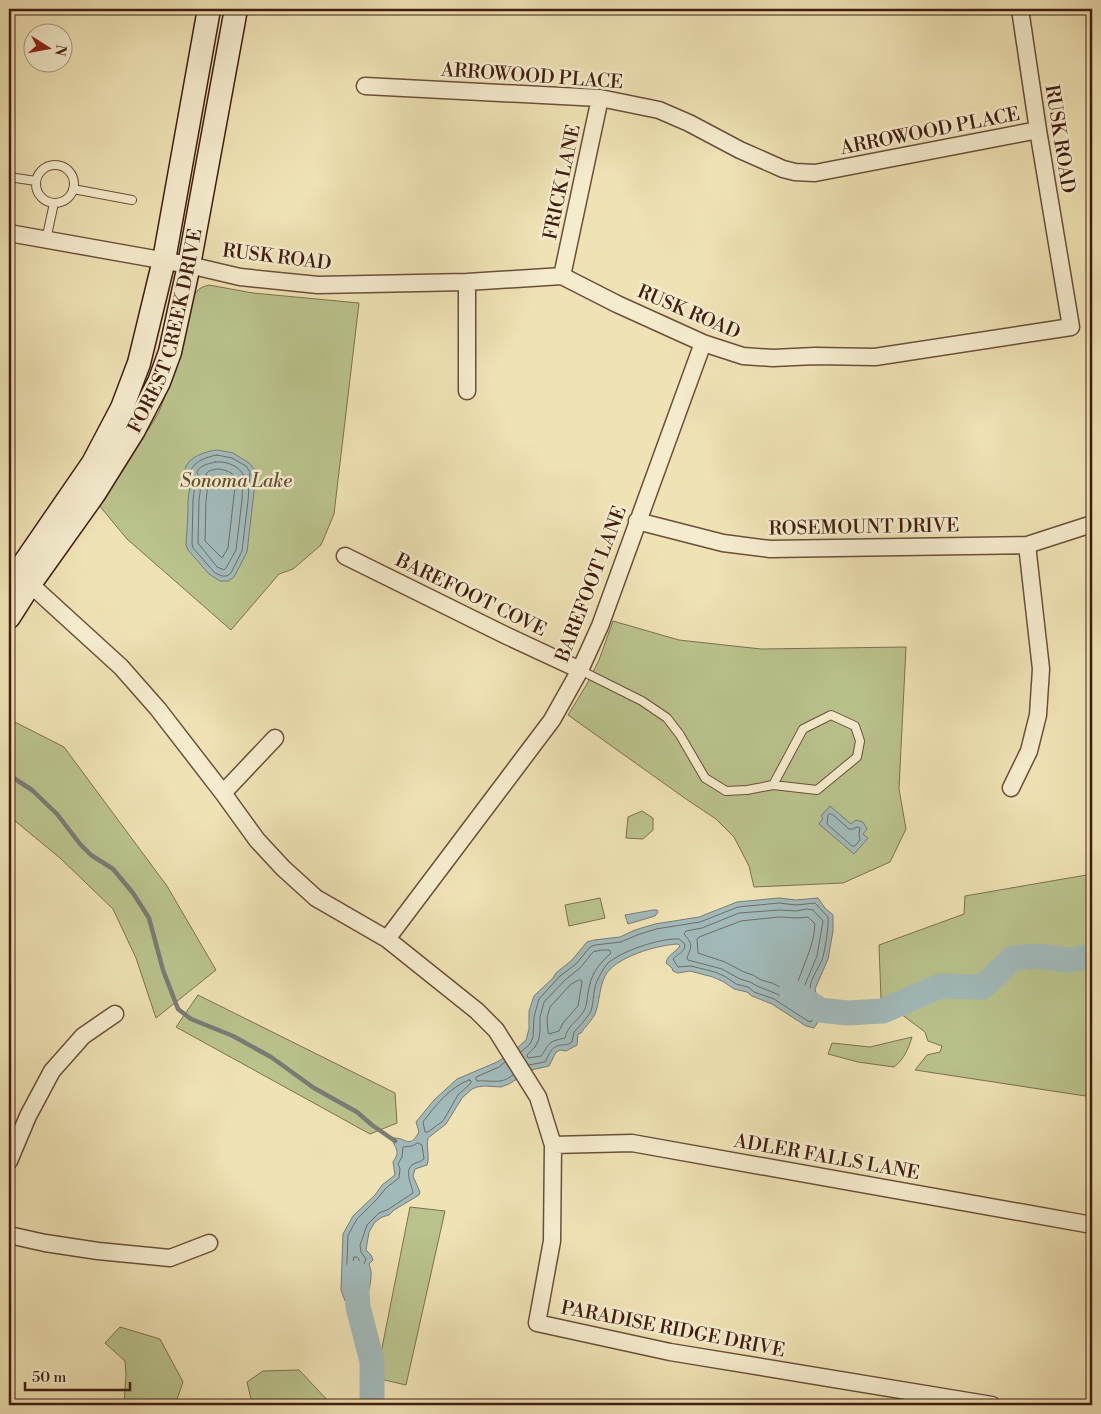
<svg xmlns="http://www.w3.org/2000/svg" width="1101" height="1414" viewBox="0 0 1101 1414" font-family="'Libre Bodoni',serif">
<rect width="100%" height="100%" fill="#efe2b4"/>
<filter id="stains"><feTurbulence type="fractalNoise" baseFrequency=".004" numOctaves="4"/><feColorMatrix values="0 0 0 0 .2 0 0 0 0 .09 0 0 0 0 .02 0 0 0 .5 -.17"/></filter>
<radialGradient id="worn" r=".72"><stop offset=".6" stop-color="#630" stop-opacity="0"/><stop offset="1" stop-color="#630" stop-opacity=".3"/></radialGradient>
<path fill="#bac38c" stroke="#7d704e" d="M209,285L253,293L359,303L334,514L321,545L293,569L279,574L231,630L127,539L98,504L133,446L148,430L159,412L177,364L194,295C198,289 201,287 209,285Z
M613,621L679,640L761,649L906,647L899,789L906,829L890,862L843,883L754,887L749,866L734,837L716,819L686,799L568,715L587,684L599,660Z
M9,719L64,747L167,886L216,970L156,1018L136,958L113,909L60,858L9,816Z
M642,811L653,818V830L643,839L626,838L628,817Z
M1092,874V1097L915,1070L927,1055L940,1052L942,1046L928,1041L925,1032L881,999L879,945L964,914L965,896Z
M600,898L605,918L569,926L565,905Z
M198,995L395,1093L397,1123L370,1134L176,1027Z
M912,1037C908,1050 904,1059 894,1067L858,1062L828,1054L832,1043L870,1047Z
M410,1207L445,1211L406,1385L376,1378Z
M120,1327L160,1339L183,1382L175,1405H124L126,1374L125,1361L105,1343Z
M299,1370L331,1404H364L363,1405H242L251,1399L247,1382L263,1371Z"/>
<path fill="#a1baba" stroke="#7a7b76" d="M217,450L233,453L249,463L255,470V483L247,552L234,577L228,581H220L209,574L188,550L186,545C187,530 188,516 188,501C188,496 190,490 190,485C188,476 181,473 188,463C194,455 208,451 217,450Z
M830,806L851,824L856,820L863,822L867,829L863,834L868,838L854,854L819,824L823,818L821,816Z
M779,898L796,900L818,898L825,908L833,915V931L828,959L815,989L820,1010L818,1022L814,1028L806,1026L772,1004L752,996L747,992L734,989L724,982L713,977L690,971L678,973L673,971L672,968L666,963C668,954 675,953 680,946L678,944C657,945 615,957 605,976C599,988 600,1001 595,1014C592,1020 585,1027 581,1033L578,1034L577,1045L566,1051L560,1050L556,1052L549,1066L531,1070L509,1084L501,1087L484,1086L477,1087L472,1089L462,1098L446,1124L428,1138C426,1148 430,1157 427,1165L415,1169L413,1176L420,1192L419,1195L394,1210L389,1215L382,1217L375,1222L369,1232L366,1250L371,1255L373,1260L369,1264C370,1268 372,1272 371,1277C371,1284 367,1300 361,1305C359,1307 356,1307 353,1308L345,1301L341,1290L343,1234L353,1216L375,1195L382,1185L395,1175L393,1162C401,1150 395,1150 392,1138C407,1137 409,1150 419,1132L416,1122L434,1100L457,1079L497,1062L515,1050L526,1040L529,1029V1011L534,996L553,978L556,973L572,960L587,942L594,940L620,937L635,930L655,924L699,917L737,902Z
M653,910H657L658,912L655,916L628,924L625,915Z"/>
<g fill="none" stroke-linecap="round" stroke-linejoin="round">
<path stroke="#706c65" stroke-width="1" d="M217,455L232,458L246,466L250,472L248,501L242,551L231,573L227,576H222L215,573L193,548L192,544L193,500L195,485L190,472C194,461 206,457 217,455Z
M215,462C226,461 237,465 243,474L242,500L236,550L226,568L224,570L217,567L198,543L199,500L201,485L197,472C200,465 208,464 215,462Z
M217,469C224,469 232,472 236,478L228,548L222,558L205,541L206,500L208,485L206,474L209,471Z
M829,814H832L849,829H853L857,827L860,828L859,834L860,840L855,846H852L827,824L828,816Z
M807,909L813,910L823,921L817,956L804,987V995L809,1007L807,1011L792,1004L777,994L757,986L750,982L740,979L722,969L688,960L687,958C691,947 694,945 684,934L686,931L702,928L739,913L780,910L796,911Z
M780,917L797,918L808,917L815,924C814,945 805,961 798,981C796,986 797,991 795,996H793L782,988L772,983L761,980L753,975L744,972L725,962L698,953L697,939L699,937L741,921Z
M602,950H609L611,953C597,966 591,974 588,993C587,998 587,1004 585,1009C579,1021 568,1024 565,1038C547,1042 551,1042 541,1056L528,1058L527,1055L535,1047L539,1039L540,1030V1017L544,1002L565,980L580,968L593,952Z
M579,980H581L582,982L578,1006L563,1023L559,1031L549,1034L548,1032L547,1018L550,1007L570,985Z
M521,1052L530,1044L533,1037L534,1017L539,999L560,976L576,964L590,947L595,945L621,942L637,935L656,929L700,922L738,907L779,903L796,905L815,903L828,917C829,926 825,951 822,960C818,969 811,978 810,988C808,1001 821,1007 811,1022L808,1021L774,999L754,992L748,987L736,984L726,977L715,972L691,966L678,967L673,959C677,954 685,953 685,944L679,939C660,938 621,951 607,964C603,969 600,975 597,981C593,990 594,1001 591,1011C588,1017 579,1027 574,1032L572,1042C566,1047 561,1043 555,1047C550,1050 548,1057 545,1062L529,1065
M505,1062L499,1067L476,1077V1080L478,1081C493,1080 500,1085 513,1075
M469,1080L471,1081V1083L458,1095L443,1121L428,1132H425L423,1122C435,1106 450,1087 469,1080Z
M418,1143L422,1145L424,1159C421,1162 416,1162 412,1165C404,1172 412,1184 413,1193L387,1210L379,1213L367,1225L360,1245L361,1252L366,1259L364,1264L366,1278L359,1300L354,1302L349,1298L346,1289L348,1235L357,1219L378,1198L386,1188L399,1178L400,1169L398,1164L402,1157L403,1147L412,1146Z
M354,1257H357L359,1259C358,1270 361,1274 357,1286L355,1287L353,1286V1264Z"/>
<path stroke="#7a7b76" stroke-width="4.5" d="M9,775L32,790L57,814L80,844L91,855L113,869L133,893L149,918L163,970L178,1009L191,1019L233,1036L271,1057L314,1088L357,1112L372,1125L395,1141"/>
<path stroke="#a1baba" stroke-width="25" d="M791,991L820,1010L847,1013L883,1011L940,986L983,987L1013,958L1038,956L1068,960L1092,956
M356,1273L358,1307L372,1361V1405"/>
<defs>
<path id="lane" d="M36 184a19 19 0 1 1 38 0a19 19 0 1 1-38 0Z
M9,177L36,181
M73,189L132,200
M46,240L54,203
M580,670L642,701L667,718L680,735L705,778L726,791L747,790L773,785L817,790L857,757L860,741L855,726L831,715L803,729L773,785"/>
<path id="street" d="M365,86L600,98L659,110L689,123L740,150L783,169L795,172L815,173L1038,130
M9,233L189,265L240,277L318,285L467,282L562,276L617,304L703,343L743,356L773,358L815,356L875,357L1071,327L1038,130L1020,9
M562,276L600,98
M467,282V391
M637,521L723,543L770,549L1027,545L1092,524
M345,556L505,635L580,670
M30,584L121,667L158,709L223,793L257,840L283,868L316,898L387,939L477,1011L496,1030L538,1097L553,1145L552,1241L537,1323L670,1352L992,1405
M1011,788L1029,751L1038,715L1041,669L1027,545
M223,793L275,738
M387,939L552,720L580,670L600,626L703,343
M553,1145L632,1143L1092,1225
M9,1161L28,1116L52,1071L83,1036L115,1014
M9,1235L45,1243L98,1251L170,1258L209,1243"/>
<g id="secondary">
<path d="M9,584L16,575L93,463L122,408L139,363L164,260L209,9"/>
<path id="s1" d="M9,617L30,584L94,494L134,430L159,382L170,352L189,265L236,9"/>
</g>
</defs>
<use href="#lane" stroke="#6c4e39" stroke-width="10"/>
<use href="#street" stroke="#6c4e39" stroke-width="19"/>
<use href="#secondary" stroke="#401d10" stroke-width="25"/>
<use href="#lane" stroke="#f5ecce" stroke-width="8"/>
<use href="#street" stroke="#f5ecce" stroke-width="16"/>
<use href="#secondary" stroke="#f5ecce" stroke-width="22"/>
</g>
<g text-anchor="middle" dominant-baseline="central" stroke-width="5" stroke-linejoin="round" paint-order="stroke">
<g font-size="19" fill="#401d10" stroke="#f5ecce">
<text transform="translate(532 76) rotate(4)">ARROWOOD PLACE</text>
<text transform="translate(930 131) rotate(-11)">ARROWOOD PLACE</text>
<text transform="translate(1060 139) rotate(81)">RUSK ROAD</text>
<text transform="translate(562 182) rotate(-78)">FRICK LANE</text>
<text transform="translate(277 257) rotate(7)">RUSK ROAD</text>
<text transform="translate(689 312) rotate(23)">RUSK ROAD</text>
<text stroke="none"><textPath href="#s1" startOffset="330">FOREST CREEK DRIVE</textPath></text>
<text transform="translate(864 527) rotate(-1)">ROSEMOUNT DRIVE</text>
<text transform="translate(591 584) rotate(-69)">BAREFOOT LANE</text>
<text transform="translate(471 595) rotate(26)">BAREFOOT COVE</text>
<text transform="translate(827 1157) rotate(10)">ADLER FALLS LANE</text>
<text transform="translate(673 1329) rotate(11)">PARADISE RIDGE DRIVE</text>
</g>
<g font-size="19" font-style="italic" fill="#654f35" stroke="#f5ecce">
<text x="236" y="481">Sonoma Lake</text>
</g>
</g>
<rect width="1101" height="1414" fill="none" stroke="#efe2b4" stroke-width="30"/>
<rect x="10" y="10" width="1081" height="1394" fill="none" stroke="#401d10" stroke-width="2.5"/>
<rect x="15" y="15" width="1071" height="1384" fill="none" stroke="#401d10"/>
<g transform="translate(48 48) rotate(101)"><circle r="24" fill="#f5ecce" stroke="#ad9982"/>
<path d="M0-4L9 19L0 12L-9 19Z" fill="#8f2418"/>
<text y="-8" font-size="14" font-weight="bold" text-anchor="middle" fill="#401d10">N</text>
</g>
<path d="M25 1382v8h105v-8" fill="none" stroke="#401d10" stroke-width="2.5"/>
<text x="32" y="1382" font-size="15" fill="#401d10" stroke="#f5ecce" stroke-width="4" paint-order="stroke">50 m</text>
<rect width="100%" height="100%" filter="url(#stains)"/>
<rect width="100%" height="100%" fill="url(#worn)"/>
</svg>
